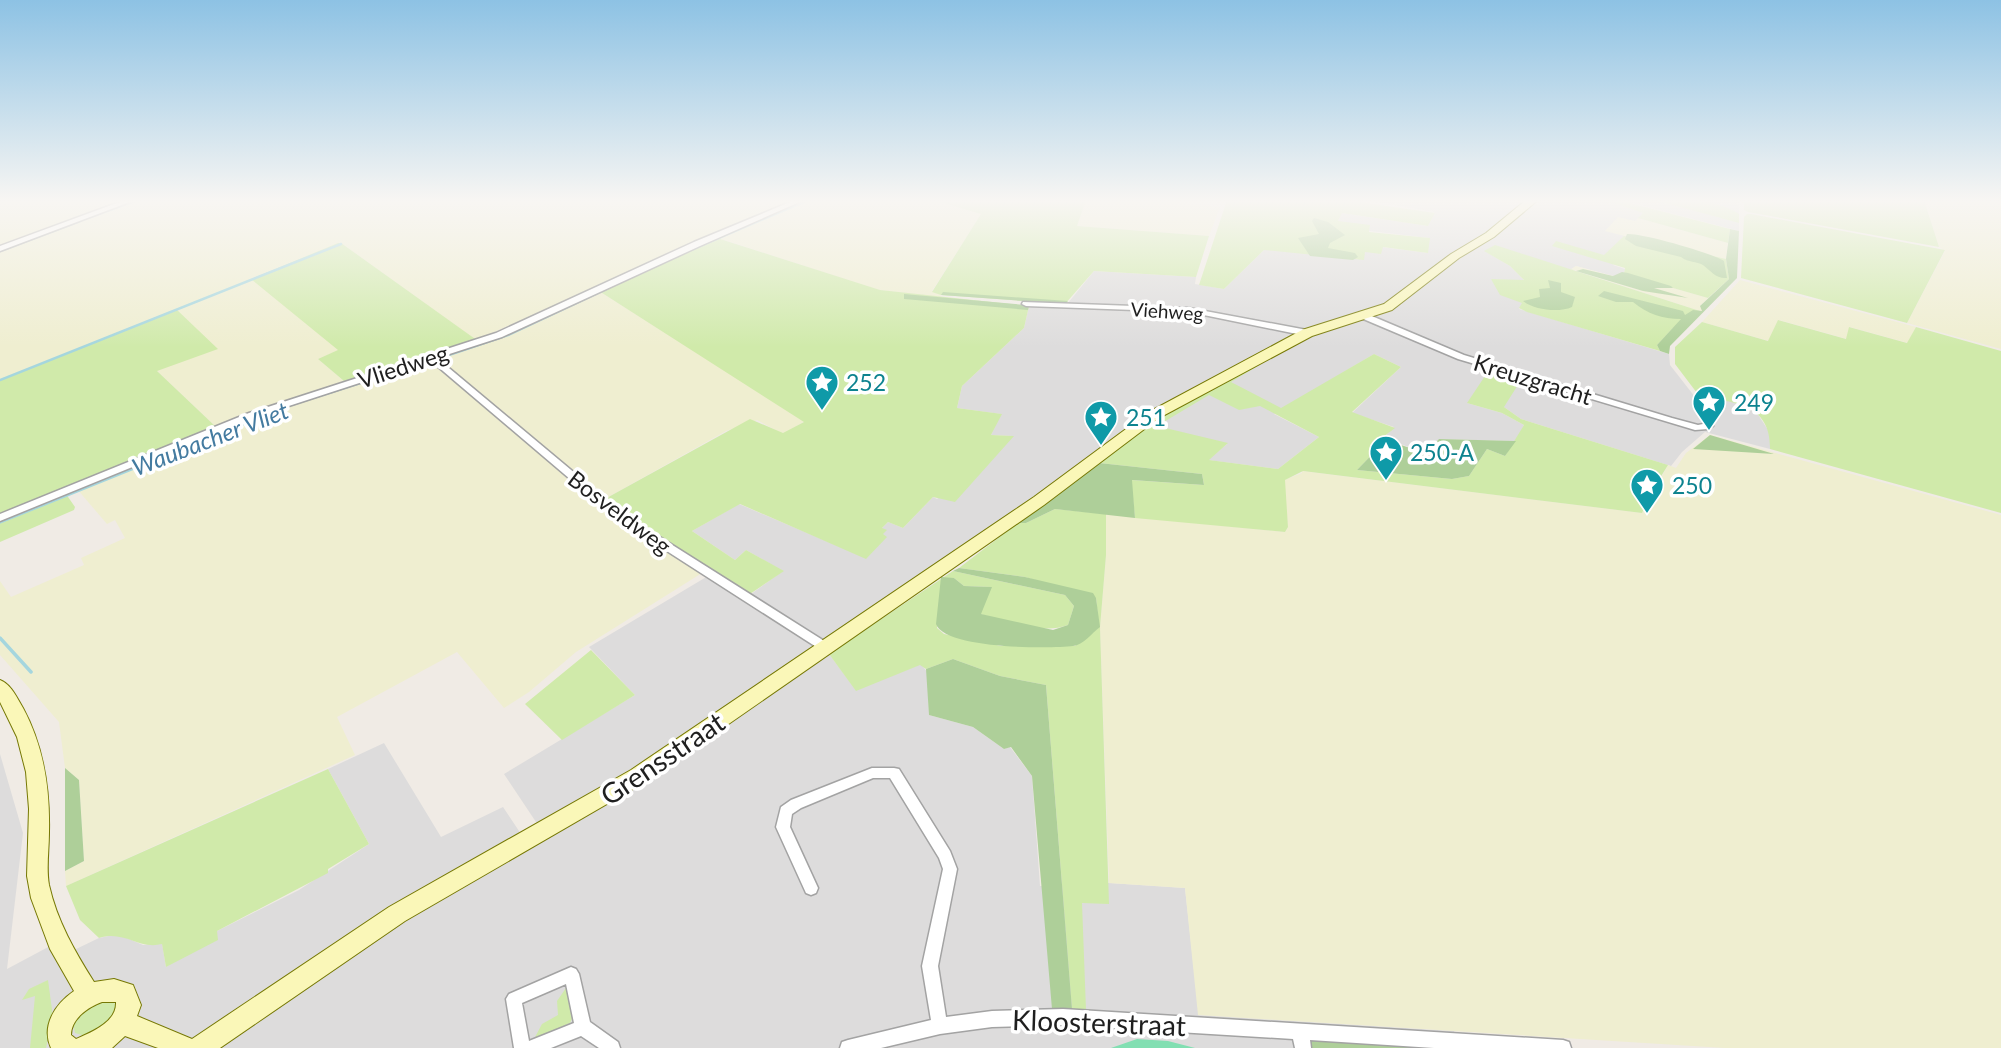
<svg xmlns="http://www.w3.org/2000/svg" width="2001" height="1048" viewBox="0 0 2001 1048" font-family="Lato,sans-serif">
<rect width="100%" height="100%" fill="#f0ebe5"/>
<path fill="#dddcdc" d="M1364,200L1517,202L1618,200L1615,203L1644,213L1634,239L1613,265L1625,269L1624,274L1617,277L1576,266L1573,270L1485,251L1510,266L1525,281L1491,279L1523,303L1519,309L1669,354L1670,365L1695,397L1730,401L1755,410L1770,433V449L1705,432L1682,452L1671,466L1521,419L1504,407L1467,403L1502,413L1524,425L1516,441L1439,439L1426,453L1383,438L1394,427L1352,413L1401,367L1374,354L1274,414L1319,437L1278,469L1208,460L1227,444L1138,422L1101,446L1154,452L1111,456L829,654L856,690L921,664L928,673L929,715L973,727L1004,749L1010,747L1032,776L1040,886L1109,883L1185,888L1199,1015L1454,1031L1460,1048H0V754L23,833L7,969L67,937L74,950L99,938L118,934L143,945L162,943L166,967L217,931L299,890L369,844L328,769L384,743L441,837L503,807L521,834L538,825L504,774L635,695L589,647L708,576L744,599L783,571L746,550L735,560L692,531L739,504L866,558L886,537L882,535V528L888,522L903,528L933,497L937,499L1013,436L991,435L1001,414L957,408L962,386L1024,328L1029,306L1064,308L1094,271L1196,277L1195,284L1224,289L1264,250L1335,241L1428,253L1429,238L1336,227L1341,213L1428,226L1435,212Z
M1621,200H1739V231Z"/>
<path fill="#efeed0" d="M0,200H130L0,248Z
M142,200H794L476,340L341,243L326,248L252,278L339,350L318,359L344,381L215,426L157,371L176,309L0,380V251Z
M804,200H934L982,213L932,291L941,295L940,297L879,290L715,237Z
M1086,200H1151L1220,207L1209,236L1077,226Z
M1924,200H2001V349L1907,323L1945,251L1939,247Z
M1618,217L1635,221L1638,218L1728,243L1726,259L1695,254L1605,231Z
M1576,266L1617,277L1624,274L1708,298L1700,306L1703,312L1571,269Z
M1740,280L1916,327L1908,343L1850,327L1847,339L1779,320L1769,341L1702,322Z
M599,291L805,421L783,434L757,420L726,431L603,500L437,359Z
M424,361L434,364L630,528L702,573L576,652L529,692L504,708L457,652L337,717L355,755L66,886L65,871L84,861L79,780L65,768L59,722L0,655V581L11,597L84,565L81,558L125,538L115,520L107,524L77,489L248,418Z
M1710,435L2001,515V1048H1725L1198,1015L1185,888L1109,883L1100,627L1106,555V514L1285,532L1288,527L1284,480L1302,473V471L1642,513L1668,465L1676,468L1686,453Z"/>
<path fill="#d0eaaa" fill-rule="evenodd" d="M934,200H1086L1077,226L1209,236L1196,277L1094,271L1065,304L941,295L932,292L981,214Z
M1227,200H1345L1435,213L1428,226L1342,213L1338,221L1370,225L1369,232L1430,238L1428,253L1383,247L1381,254L1365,252L1364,260L1264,250L1224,289L1199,285Z
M1618,200L1730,229L1728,243L1638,218L1643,213L1615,203Z
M1655,200C1682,200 1716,198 1739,214V223Z
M1744,200H1924L1939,247L1748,212L1744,210Z
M1747,214H1751L1945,250L1907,323L1741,278L1744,217Z
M1624,236L1726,259L1729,279L1708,298L1624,274L1625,268L1552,246L1556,241L1604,255Z
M714,237L880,290L1029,306L1024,328L962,386L957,408L1002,414L991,435L1014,436L955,502L933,497L903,528L888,522L882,528L887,530L883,534L887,537L866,559L740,504L692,531L735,560L746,550L784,571L747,596L638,526L603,500L750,419L783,433L804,422L599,291Z
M338,243H341L478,341L344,381L318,359L338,350L251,279Z
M1495,245L1703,312L1673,328L1657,345L1660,351L1527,312L1519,308L1522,303L1500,295L1491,279L1524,280L1510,266L1484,251Z
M176,309L218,349L157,371L215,426L0,515V380Z
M1778,320L1846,339L1849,327L1907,343L1916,327L2001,351V513L1770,449C1771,405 1736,402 1700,397L1675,364V347L1702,322L1768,341Z
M1374,354L1401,367L1352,412L1395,428L1383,437L1386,440L1357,470L1452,479L1469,476L1487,449L1505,456L1524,425L1502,413L1467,403L1489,370L1521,380L1504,407L1521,419L1668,465L1652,491L1642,513L1303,471L1285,480L1288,527L1285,532L1135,518L1131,480L1204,485L1202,474L1099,463L1161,415L1276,355L1231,382L1281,408ZM1209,395L1239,410L1260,406L1319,437L1278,469L1209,460L1228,443L1157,426Z
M66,494L75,507L74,510L0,542V520Z
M1055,509L1106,514V555L1100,627L1109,904L1082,903L1086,1010L1072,1009L1046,685L1000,676L953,659L926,669L920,665L856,691L829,654L953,571L1065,595L1074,606L1068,625C1042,635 1007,621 980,614L991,587L964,586L954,578L937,617V628L944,634L1001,646H1075L1099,627L1096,598L1025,577L959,568L1018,523H1026Z
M591,650L635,695L562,740L525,704Z
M328,769L369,844L328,869V873L217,931L218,940L166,967L162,944C138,950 125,930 99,938L80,920L66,886Z
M48,980L53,1017L46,1048H30L35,996L22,1000L29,989Z
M566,988L573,1017L570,1023L534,1039L542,1024L558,1015L557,1001Z
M112,999L117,1008L112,1021L85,1036L75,1033C68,1010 95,1003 112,999Z"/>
<path fill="#aecf99" d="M1314,218L1328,222L1345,235L1330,243L1328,248L1355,253L1358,257L1353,260L1310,256L1298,238L1319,234L1312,221Z
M1730,229L1739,231L1737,278L1670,346L1669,354L1660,351L1657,345L1681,319C1662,319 1648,314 1633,302H1616L1598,296L1604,291L1683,311L1685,315L1693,310L1702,311L1700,306L1729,279L1726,259Z
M1627,234C1642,233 1712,253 1724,261L1727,278C1716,279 1711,271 1703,265C1696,261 1689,263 1681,257L1636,246L1625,239Z
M1583,269L1613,276L1622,272L1628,273L1671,286L1673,288H1654L1688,298L1643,291L1576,271Z
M1548,280L1561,283V292L1575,297L1572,307C1559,313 1534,310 1523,301L1540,297L1539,289L1550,288Z
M943,292L1068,301L1065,304L941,295Z
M904,294L1025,305L1029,306L1028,310L904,299Z
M1710,435L1774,454L1693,449Z
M1439,439L1516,441L1505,456L1487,449L1469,476L1452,479L1357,470L1386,440L1425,453Z
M1099,463L1202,474L1204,485L1132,480L1135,518L1055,509L1026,523H1018Z
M959,568L1025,577L1093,593L1096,598L1100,627C1092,633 1083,645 1073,646C1049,649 945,649 936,624L941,577L954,578L964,586L992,587L981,614L1053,630L1068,625L1074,606L1065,595L953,571Z
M953,659L1000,676L1046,685L1072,1009H1052L1032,776L1011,747L1004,749L973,727L929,715L926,669Z
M65,768L79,780L84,861L65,871Z
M1306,1038L1454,1048H1307Z"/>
<path fill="#82dfb2" d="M1137,1039L1168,1041L1195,1048H1111Z"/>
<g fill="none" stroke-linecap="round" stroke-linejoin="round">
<path stroke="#a5d6de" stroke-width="2.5" d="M90,217L138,200
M693,249L808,200
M0,251L80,221
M440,358L508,335L606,289
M0,380L341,244
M291,405L423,363
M274,411L277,410"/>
<path stroke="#a5d6de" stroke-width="3.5" d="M0,522L277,410
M0,638L31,672"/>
<defs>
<path id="street" d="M125,200H135L0,251V246Z
M795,200H804L700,246L502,337L437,358L625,515L829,644L831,647L829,650H821L617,519L430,360L255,417L0,521V514L249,413L496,333L694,242Z
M1023,302L1189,308L1307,330L1311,333L1307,336L1189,312L1026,306L1022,304Z
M1361,314H1367L1464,355L1672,418L1698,425L1708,423L1713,426L1708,429L1695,430L1458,359L1361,318Z
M872,768H894L899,769L950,851L957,869L938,966L946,1017L992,1011L1063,1009L1563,1040L1569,1042L1571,1048H1434L1310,1040L1311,1048H1295L1293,1039L1063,1025L992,1027L940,1034L881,1048H840L842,1042L848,1040L931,1020L922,966L943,869L939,858L890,778H873L801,808L792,814L790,827L818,888L816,893L811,895L806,893L776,827L781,807L791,800Z
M571,967L576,969L579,974L590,1022L618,1042L620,1048H599L581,1036L551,1048H514L506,999L509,994ZM566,984L574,1023L529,1041L522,1003Z"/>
<path id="secondary" d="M1526,200H1538L1494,237L1459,258L1392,310L1312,336L1159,418L1044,505L645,782L405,921L220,1048H158L125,1036L112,1048H51C41,1026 55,1004 74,991L50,949L31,898L27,876L29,809L26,772L17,737L0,702V680C11,684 17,698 23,708C44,747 50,788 49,832C49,850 46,868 49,885C57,921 75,952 94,982L114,979L133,985L141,1005L137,1016L192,1039L389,907L631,770L1034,497L1149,412L1302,330L1384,304L1451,254L1486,233ZM102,1002H116C117,1022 92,1032 76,1039L71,1035C71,1019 88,1007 102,1002Z"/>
</defs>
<use href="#street" stroke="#a3a3a3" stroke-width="3"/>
<use href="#secondary" stroke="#767804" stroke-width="2"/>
<use href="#street" fill="#fff" fill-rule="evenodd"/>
<use href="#secondary" fill="#faf7b8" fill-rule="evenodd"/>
</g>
<linearGradient id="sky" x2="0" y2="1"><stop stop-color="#8dc2e4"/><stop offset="0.58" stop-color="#f8f6f3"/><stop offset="1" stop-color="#f8f6f3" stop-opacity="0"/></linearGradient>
<rect width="2001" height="347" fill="url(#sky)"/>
<defs>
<symbol id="sight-pin" viewBox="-11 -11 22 30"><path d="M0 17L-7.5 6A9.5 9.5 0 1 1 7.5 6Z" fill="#0f9aa8" stroke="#fff"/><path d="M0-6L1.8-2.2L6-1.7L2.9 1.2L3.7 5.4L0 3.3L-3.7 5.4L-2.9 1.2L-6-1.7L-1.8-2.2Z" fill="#fff"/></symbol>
</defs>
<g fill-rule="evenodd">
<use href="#sight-pin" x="803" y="363" width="38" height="52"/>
<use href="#sight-pin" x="1690" y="383" width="38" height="52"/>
<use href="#sight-pin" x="1082" y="398" width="38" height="52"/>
<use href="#sight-pin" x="1367" y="433" width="38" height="52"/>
<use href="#sight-pin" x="1628" y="466" width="38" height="52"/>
</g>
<g text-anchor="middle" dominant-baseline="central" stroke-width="7" stroke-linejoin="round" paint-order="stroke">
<g font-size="19" fill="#1f1f1f" stroke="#fff">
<text transform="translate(1167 311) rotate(4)">Viehweg</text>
</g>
<g font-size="23" fill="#1f1f1f" stroke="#fff">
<text transform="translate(403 366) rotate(-18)">Vliedweg</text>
<text transform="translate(1533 379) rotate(17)">Kreuzgracht</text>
<text transform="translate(620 512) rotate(37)">Bosveldweg</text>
</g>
<g font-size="23" fill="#0d838f" stroke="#fff" text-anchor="start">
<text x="846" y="382">252</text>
<text x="1734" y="402">249</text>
<text x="1126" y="417">251</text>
<text x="1410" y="452">250-A</text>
<text x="1672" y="485">250</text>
</g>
<g font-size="24" font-style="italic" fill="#447ba0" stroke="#fff">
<text transform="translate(210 438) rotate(-21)">Waubacher Vliet</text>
</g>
<g font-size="28" fill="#1f1f1f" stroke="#fff">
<text transform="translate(662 758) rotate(-34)">Grensstraat</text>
<text transform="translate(1099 1022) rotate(2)">Kloosterstraat</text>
</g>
</g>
</svg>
